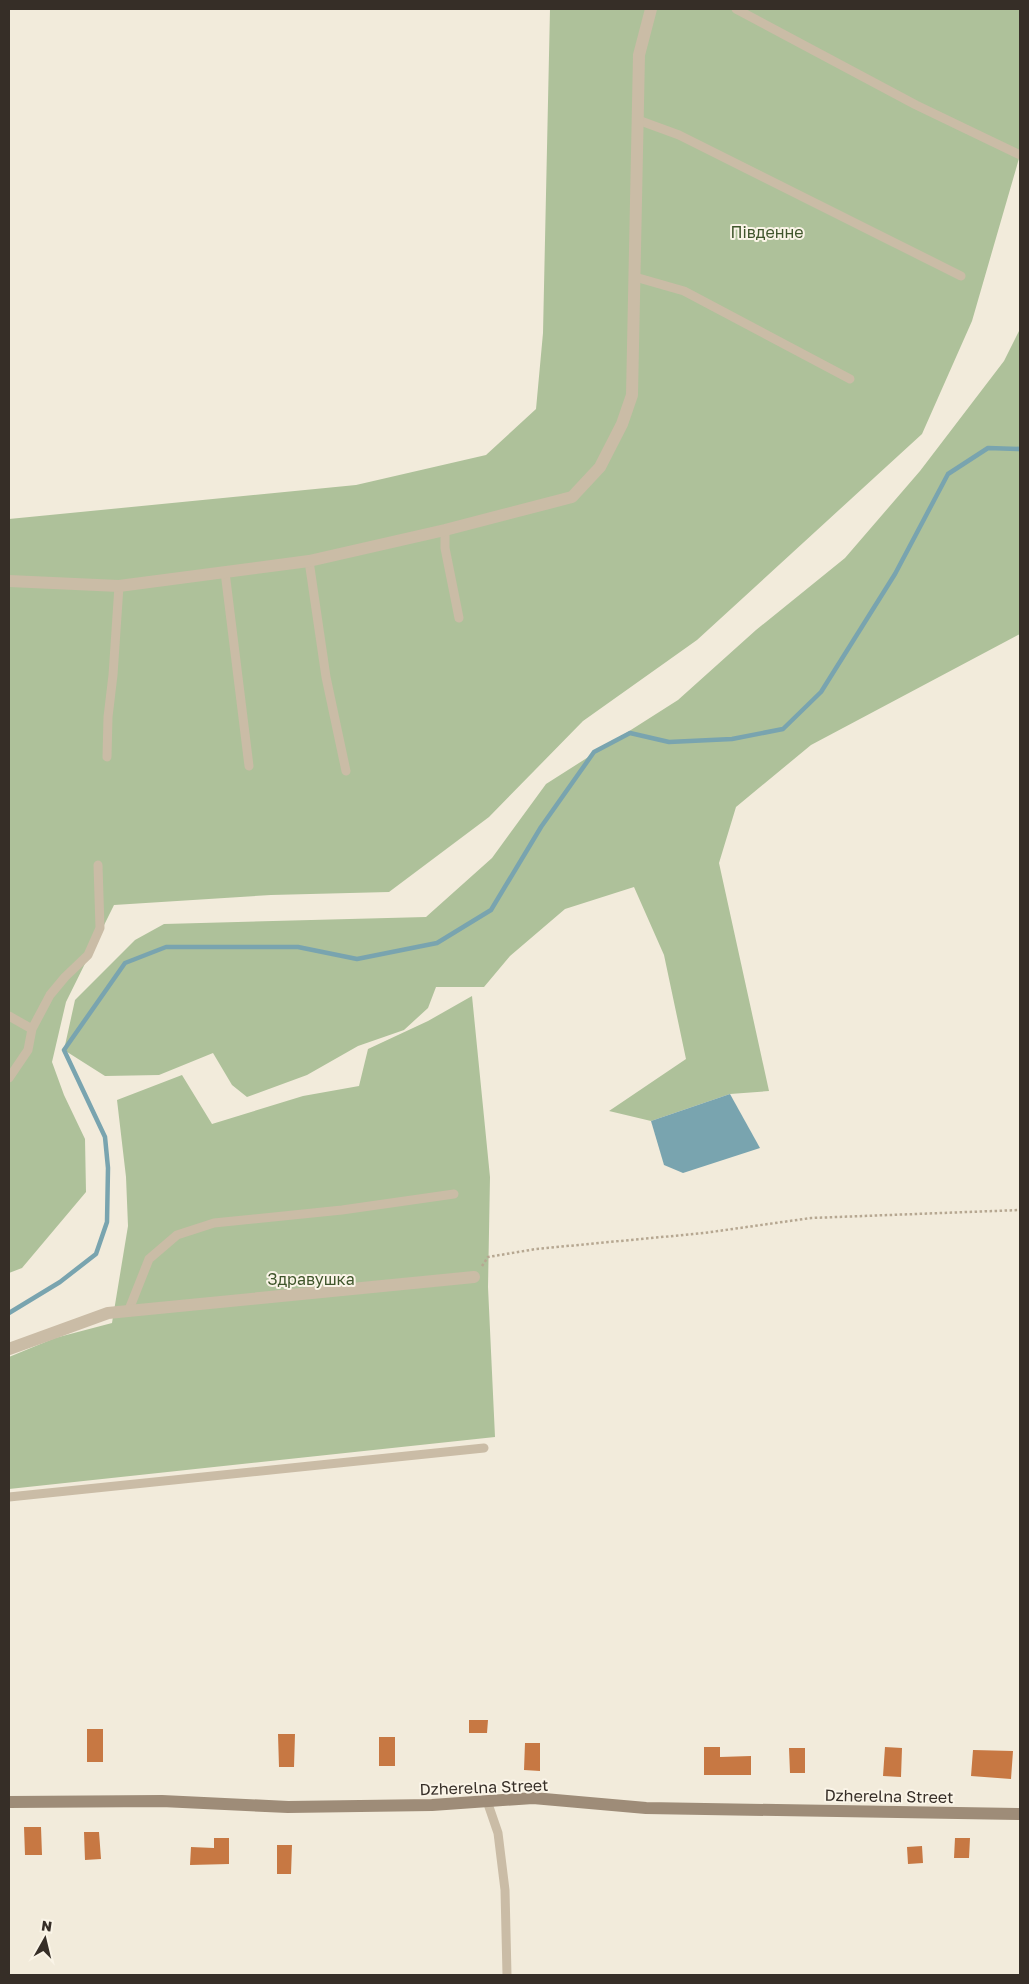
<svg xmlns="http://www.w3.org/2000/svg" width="1029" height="1984" viewBox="0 0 1029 1984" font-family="'Golos Text',sans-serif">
<rect width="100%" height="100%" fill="#f2ebdb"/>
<path fill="#aec19a" d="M550,9H1020V155L972,321L922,434L697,640L583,721L489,817L389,892L271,895L114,905L66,1002L52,1062L64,1095L85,1139L86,1192L22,1268L9,1273V519L356,485L486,455L536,409L543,333Z
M1020,329V634L811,745L736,807L719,863L769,1091L730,1094L651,1121L609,1111L686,1059L664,955L634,887L565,909L510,956L484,987H436L428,1008L404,1030L358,1046L307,1075L247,1097L232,1085L213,1053L159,1075L105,1076L64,1050L75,1000L135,940L164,924L426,917L492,858L546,784L678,700L756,630L845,558L920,471L1004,361Z
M472,996L490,1177L488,1287L495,1437L9,1489V1357L55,1338L112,1323L128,1226L126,1177L117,1100L182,1075L212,1124L303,1096L359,1086L368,1049L428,1021Z"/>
<path fill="#79a4af" d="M730,1094L760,1148L683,1173L664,1165L651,1121Z"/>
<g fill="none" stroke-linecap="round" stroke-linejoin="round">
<path stroke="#79a4af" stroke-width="4.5" d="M9,1313L60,1282L96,1254L107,1222L108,1168L105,1137L64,1050L125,963L166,947H298L357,959L437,943L491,910L541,827L594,752L630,733L669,742L732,739L783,729L821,692L895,574L948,474L988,448L1020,449"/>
</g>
<path fill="#c77843" d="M469,1720H488L487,1733H469Z
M87,1729H103V1762H87Z
M278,1734H295L294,1767H279Z
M379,1737H395V1766H379Z
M525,1743H540V1771L524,1770Z
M704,1747H720V1757L751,1756V1775H704Z
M885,1747L902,1748L901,1777L883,1776Z
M789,1748H805V1773H790Z
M973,1750L1013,1751L1011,1779L971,1776Z
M24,1827H41L42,1855H25Z
M84,1832H99L101,1859L85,1860Z
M214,1838H229V1864L190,1865L191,1847L214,1848Z
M955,1838H970L969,1858H954Z
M277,1845H292L291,1874H277Z
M922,1846L923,1863L908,1864L907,1847Z"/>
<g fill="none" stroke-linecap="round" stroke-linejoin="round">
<path stroke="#b6a791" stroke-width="2.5" stroke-dasharray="2.5 2.5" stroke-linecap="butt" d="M482,1266L488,1257L536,1249L704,1233L811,1218L1020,1210"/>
<path stroke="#cabca6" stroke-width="9" d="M736,9L916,105L1020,155
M638,120L679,135L961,276
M635,277L684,291L850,379
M445,530V548L459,618
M309,561L326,677L346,771
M225,572L249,766
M107,757L108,717L113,675L119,586
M9,1016L32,1029
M9,1078L28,1050L32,1029L50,995L65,977L88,955L100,928L98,865
M128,1312L149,1259L177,1235L214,1223L342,1210L454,1194
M9,1497L484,1448
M487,1801L498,1833L505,1890L507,1975"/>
<path stroke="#cabca6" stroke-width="12" d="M9,581L119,586L309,561L445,530L572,497L600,467L622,424L632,395L639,55L651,9
M9,1349L108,1313L474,1277"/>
<path stroke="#9e8c78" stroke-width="12" d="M9,1802L162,1801L288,1807L432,1805L533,1798L646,1808L1020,1814"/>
</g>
<g text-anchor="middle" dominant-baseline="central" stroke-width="4" stroke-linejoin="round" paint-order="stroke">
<g font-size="16" fill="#3f552b" stroke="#faf4e7">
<text x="767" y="232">Південне</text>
<text x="311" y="1279">Здравушка</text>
</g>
<g font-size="16" fill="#362e27" stroke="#faf4e7">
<text transform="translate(484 1787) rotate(-2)">Dzherelna Street</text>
<text transform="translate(889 1796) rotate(1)">Dzherelna Street</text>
</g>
</g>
<rect width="1029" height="1984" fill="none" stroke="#362e27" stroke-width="20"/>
<g transform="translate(45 1939) rotate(8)" stroke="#faf4e7" stroke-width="4" paint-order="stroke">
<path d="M0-4L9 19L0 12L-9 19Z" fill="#362e27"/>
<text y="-8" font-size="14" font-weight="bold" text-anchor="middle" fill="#362e27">N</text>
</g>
</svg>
